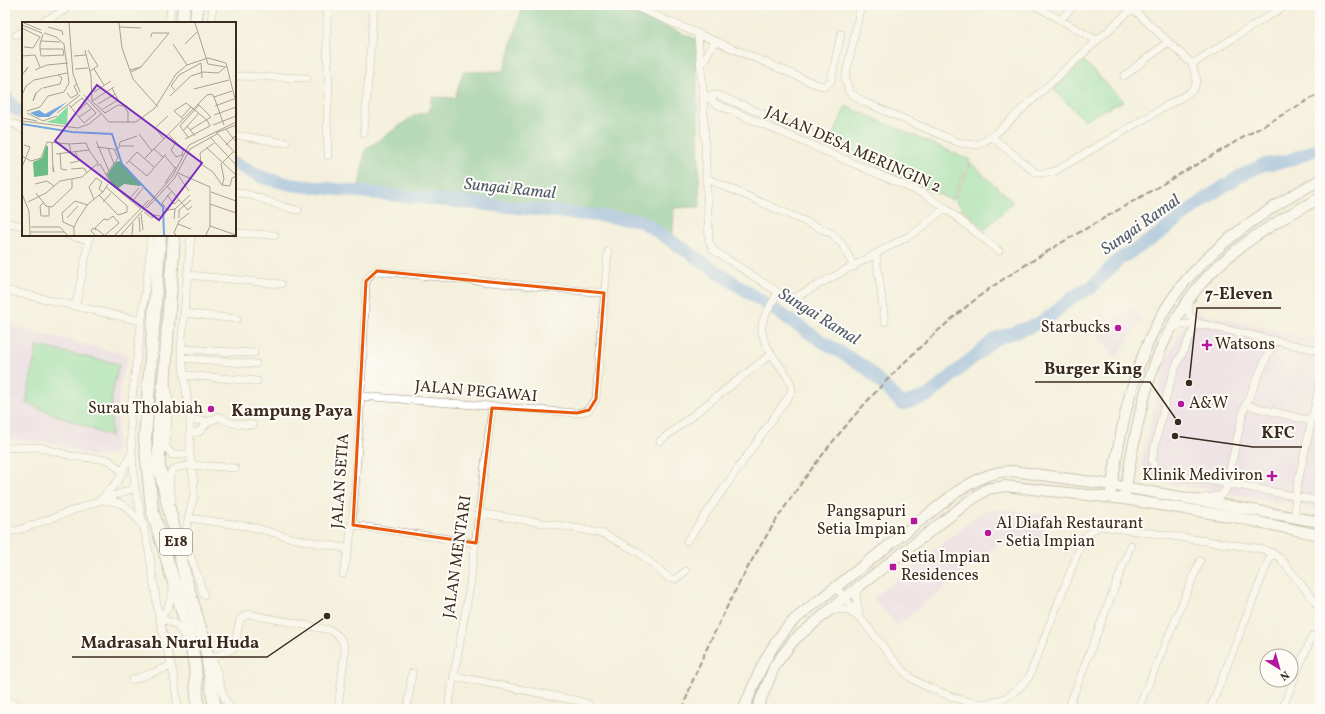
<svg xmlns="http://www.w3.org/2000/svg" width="1325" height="714" viewBox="0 0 1325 714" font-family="Vollkorn,serif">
<rect width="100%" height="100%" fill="#fdfcf7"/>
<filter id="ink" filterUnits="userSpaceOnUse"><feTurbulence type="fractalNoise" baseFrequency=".025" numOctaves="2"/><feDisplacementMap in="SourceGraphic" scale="8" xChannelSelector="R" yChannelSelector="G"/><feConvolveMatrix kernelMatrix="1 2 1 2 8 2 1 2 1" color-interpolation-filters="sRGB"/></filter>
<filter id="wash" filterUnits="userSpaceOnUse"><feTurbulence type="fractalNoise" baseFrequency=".012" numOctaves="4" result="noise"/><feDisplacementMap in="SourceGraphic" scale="16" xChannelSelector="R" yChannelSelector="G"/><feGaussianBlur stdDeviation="0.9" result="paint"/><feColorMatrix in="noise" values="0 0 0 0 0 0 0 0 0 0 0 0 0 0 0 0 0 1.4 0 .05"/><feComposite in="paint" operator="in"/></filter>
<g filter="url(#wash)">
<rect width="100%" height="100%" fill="#f4f0dd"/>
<path fill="#e7d2ef" d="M1130,307L1142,320L1116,358L1097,333Z
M1195,309L1208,318L1212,316L1320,341V509L1152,480L1141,464L1166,358Z
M5,324L128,355L119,389L116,453L95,457L49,443L5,439Z
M1001,509L1046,515L1040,547L1001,542L897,626L873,598L984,511Z"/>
<path fill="#86dda1" stroke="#608460" d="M1084,61L1123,101L1084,120L1053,89Z
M846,106L970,160L952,200L829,146Z
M971,163L1013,202L985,230L954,200Z
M37,346L119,364L112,395L111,437L26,403Z"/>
<path fill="#6cbc87" stroke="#547352" d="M523,5H612L696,39L700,207L674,208L673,234L638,215L359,186L365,150L415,115L429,112L432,97L455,98L463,72L504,71Z"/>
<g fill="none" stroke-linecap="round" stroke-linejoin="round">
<path stroke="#77a7e1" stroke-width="13" d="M5,96L15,109L23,113
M235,164L264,178L293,185L640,220L823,342L865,367L902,404L928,396L995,339L1035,325L1052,315L1074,296L1091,288L1118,260L1152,239L1212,194L1240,176L1262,165L1287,161L1320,148"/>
</g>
</g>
<g filter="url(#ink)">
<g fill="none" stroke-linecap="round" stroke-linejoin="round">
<defs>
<path id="street" d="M327,5V48L329,89L327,118L328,156
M631,5L818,85L825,86L831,81L841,34
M861,5L845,79L849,92L864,102L960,143L977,145L992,137L1136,5
M1034,5L1096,40
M1132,8L1192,64L1286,5
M1060,20L1075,5
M40,23L65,10L67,5
M169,23L171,5
M211,23L213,5
M16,35L23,31
M698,35L703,93L709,241L713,250L778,292L794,298L916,232L945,208
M701,66L714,42
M235,76L307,78
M1124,76L1168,42
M703,93L716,104L924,194L945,208L999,251
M710,97L712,95H718L827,141
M5,123L15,124L23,130
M364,133L374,5
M235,135L286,143
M992,137L1036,173H1047L1055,171L1187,94L1194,88L1197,80L1192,64
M706,178L831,233L842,244L854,267
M235,192C258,194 275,207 298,210
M5,222L23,226
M235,233L275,235
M67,235L89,240
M150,235V254L130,414L132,453L135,488L149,551L158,612L174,677L178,709
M191,235L181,349L190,421V454L194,483V495L186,529L189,552L204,595
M876,255L885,322
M188,275L281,284
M5,290L141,321
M1189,301V315L1197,323
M76,305L90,235
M184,313L237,319
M1197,323L1176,366L1169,386L1152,459L1155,470L1160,474L1227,483L1320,501
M1171,329L1179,325L1197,323L1320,351
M181,349L254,353
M183,358L256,364
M184,375L257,381
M167,388L169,401L166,447L172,455L190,454
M361,396L577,413L589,410L596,399L608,252
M1246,405L1311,421
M190,421L203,420L208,422L219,417L231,423L253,425
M190,433L199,432L208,422
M660,441L770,355
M5,448L39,447L71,456L109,460L123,473
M102,498L118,481L131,454
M1203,498L1220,496L1225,491L1244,409L1274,340
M172,500C171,492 167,479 171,472C176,462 223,467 235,468
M106,501C125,501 130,510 141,524
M479,513L575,528L604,534L638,552L670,579H675L686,571
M1295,517V496L1320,382
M188,518L253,527L291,538L349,549
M353,525L476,543
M5,532L19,530L135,488
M687,541L791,393C797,375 759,353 762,325C764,314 773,302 778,292
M343,574C353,536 354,498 357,460C361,400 364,341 366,281L372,273L377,271L604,293
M836,587C850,604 863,621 876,638C887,651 897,666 910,677C919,684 930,688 940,692C976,708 1002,711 1029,677L1081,545C1086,535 1090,530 1101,526L1263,549L1280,558L1320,608
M830,611L844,609L857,616
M859,614L856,594L859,587
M159,619C173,621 180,625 185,639
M159,619L168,608L174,587
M210,655C220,670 219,700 233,709
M213,658L234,648L240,619L248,614L330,630C339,635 343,640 345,651L338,709
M454,676L579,701L588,704L591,709
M132,680L171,666
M5,699L25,709
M407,709L412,673
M448,709L470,585L492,408
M1068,709L1131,545
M1138,709L1200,561
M1210,709L1272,552
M1282,709L1312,636"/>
<path id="secondary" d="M1111,491C1122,418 1138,334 1189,277C1224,237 1273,205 1320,180
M1125,494C1137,416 1152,335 1208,276C1239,243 1280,219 1320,198
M744,709C757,676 769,645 794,620L958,491C976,480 991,471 1013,471L1112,485L1320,522
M757,709L775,665L794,640L844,598L968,502L987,489L1005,486L1124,499L1234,517L1320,535"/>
<path id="highway" d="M182,23L184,5
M195,23L198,5
M160,235L145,439L152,509L190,637L195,666L198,709
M174,235L165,372L159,425V466L186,581L206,648L215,709"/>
</defs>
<use href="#street" stroke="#988d7e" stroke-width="8"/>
<use href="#secondary" stroke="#988d7e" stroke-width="12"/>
<use href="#highway" stroke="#988d7e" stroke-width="14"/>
<use href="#street" stroke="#fff" stroke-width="7"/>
<use href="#secondary" stroke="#fff" stroke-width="10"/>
<use href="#highway" stroke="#fff" stroke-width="12"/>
<path stroke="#3b2a1e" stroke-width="2" stroke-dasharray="6 3" stroke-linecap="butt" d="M683,709C693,674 711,640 727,607C787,486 875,378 981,295C1006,276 1034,260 1061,243L1320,93"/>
</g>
</g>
<path d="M0 0H1325V714H0ZM377,271L604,293L596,399L589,410L577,413L492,408L476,543L353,525L366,281Z" fill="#f4f0dd" fill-opacity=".55" fill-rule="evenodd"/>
<path fill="none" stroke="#e8590c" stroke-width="3" stroke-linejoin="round" d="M377,271L604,293L596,399L589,410L577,413L492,408L476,543L353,525L366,281Z"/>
<g fill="#b5179e" stroke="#fdfcf7" stroke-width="1.5">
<circle cx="1118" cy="328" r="4"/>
<path d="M1205 339h4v4h4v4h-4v4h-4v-4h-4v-4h4z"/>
<circle cx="1181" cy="404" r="4"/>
<circle cx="211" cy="409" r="4"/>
<path d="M1270 470h4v4h4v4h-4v4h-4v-4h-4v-4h4z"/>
<rect x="910" y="517" width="8" height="8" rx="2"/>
<circle cx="988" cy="533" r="4"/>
<rect x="889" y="563" width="8" height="8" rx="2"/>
</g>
<g text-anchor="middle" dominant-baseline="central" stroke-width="4" stroke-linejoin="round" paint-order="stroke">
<rect fill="#fdfcf7" stroke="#75695f" stroke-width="1" x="160" y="529" width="32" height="26" rx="3"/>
<g font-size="15" font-weight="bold" fill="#3b2a1e">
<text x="176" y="542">E18</text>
</g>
<g font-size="16" fill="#3b2a1e" stroke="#fdfcf7">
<text transform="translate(853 150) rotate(24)">JALAN DESA MERINGIN 2</text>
<text transform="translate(476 392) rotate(5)">JALAN PEGAWAI</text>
<text transform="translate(341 481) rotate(-86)">JALAN SETIA</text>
<text transform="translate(458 557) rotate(-82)">JALAN MENTARI</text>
</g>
<g font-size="16" fill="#3b2a1e" stroke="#fdfcf7" text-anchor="end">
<text x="1110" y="328">Starbucks</text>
<text x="1215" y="345" text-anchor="start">Watsons</text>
<text x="1189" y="404" text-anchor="start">A&amp;W</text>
<text x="203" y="409">Surau Tholabiah</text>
<text x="1263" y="476">Klinik Mediviron</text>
<text x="906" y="512">Pangsapuri<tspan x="906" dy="18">Setia Impian</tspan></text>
<text x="996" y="524" text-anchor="start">Al Diafah Restaurant<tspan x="996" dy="18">- Setia Impian</tspan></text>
<text x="901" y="558" text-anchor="start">Setia Impian<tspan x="901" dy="18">Residences</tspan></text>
</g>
<g font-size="17" font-style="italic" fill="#535c6c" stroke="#fdfcf7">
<text transform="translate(510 189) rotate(6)">Sungai Ramal</text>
<text transform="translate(1141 225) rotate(-35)">Sungai Ramal</text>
<text transform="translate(819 317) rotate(32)">Sungai Ramal</text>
</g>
<g font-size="17" font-weight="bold" fill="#3b2a1e" stroke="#fdfcf7">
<text x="292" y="411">Kampung Paya</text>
</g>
</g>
<g transform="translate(22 22)">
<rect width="214" height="214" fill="#f4f0dd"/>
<path d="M46,84L45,103L24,100L33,97Z" fill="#86dda1"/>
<path d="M24,124H26V153L12,155L11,140L20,136ZM98,139L120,162L118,164L102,162L95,167L90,162L85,153L94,140Z" fill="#6cbc87"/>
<path d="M45,80L27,95H16L8,91L17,88L23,92Z" fill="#77a7e1"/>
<path fill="none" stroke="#77a7e1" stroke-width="2" d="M0,102L50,110L90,112L100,142L141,185L142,213"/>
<path fill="none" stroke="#aaa191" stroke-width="1" d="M2,1L19,8M47,1L51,52L58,70M97,1L100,26L111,57L136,85M173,1L186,42L203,45M0,3L20,11M26,5L40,9L41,13M98,5L119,6M0,6L18,15L11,26L2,25M19,19L38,20M151,22L165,43M163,22L175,10M18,27H41L42,33L19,34V33L18,27V22L21,12M63,28L69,54L70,79L83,91L96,83L102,84L106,90V101M66,28L76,44L68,49M0,34L13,33L18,45M52,34L64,33M119,45L147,11H130L129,15M53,47L66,46M72,47L82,63M13,48L25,43L46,41M108,48L119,45L109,50M0,53L6,45L3,50M21,66L38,62L40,56L36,53M172,67L207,58M153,68L149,64L157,53L179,41L180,56M72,70L89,59M14,71L11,79L14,71L20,66M45,71L49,76L56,72L52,64L55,62M0,73L4,64L12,58L45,51M62,73L87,100H114L133,86L154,52L165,43L186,36L204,41L214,81M148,74L169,54L181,50L196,51L205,44M192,75L202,103M192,75L210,69M70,79L92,65M76,82L93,72M47,83L62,101M193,84L212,77M49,85L60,76L74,91L62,101M81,87L96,78L90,66M5,89L18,85L26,74L42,70L47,61L42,22L34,15L22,11M5,91L21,99L35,94M35,91L58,73M54,91L65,81M192,93L214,85M57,95L69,87M0,96L15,99M159,96L169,85M161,97L152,89L164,81L185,98L188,104L163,117M0,99L56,106L67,102L79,92M191,103L214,94M165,104L173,114M204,107L214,120M168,108L189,95L176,82M161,109L177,91M194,111L214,103M195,111L214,132M117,112L130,129M147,113L161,127L160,134M166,115L158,104L177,83M188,115L214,143M142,117L133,106L146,94M74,119L87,149M30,120L31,148L32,150L31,145M154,120L149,128L154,135L160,133M192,121L178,131L179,142L191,150L200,163L208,164L210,156L214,154M47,122L64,121L67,128M204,123L214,113M98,124H112M75,125L92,127L96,136L84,153M86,126L92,142M185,126L214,153M132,127L141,135M93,128L97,126L98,120L115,114M38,131L39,147L45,148M34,132L67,128M0,134L9,139L19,136L25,120L47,122L49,130M143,134L153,146M123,136L185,73L190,72L192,75M107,139L125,154L144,132M48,141L57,139L53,129M104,142L115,130L132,145M75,144L78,142L90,163L119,187M0,145L8,125L2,123M49,147L62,146L65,151M156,151L188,165V204L184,213M156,153L167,169M143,161L154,145M13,162L25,159L32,164M200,163L202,157L199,142L211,130M145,164L166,188L170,184M150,169L140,181L145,188L153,187M189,170L214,179M14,171L24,184L30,185L50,166V157M0,172L7,189L8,213M77,173L96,193L105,190V184L84,165M145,173L152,182L157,178M72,177L67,165L74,156L80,160L77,167L81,170M107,177L117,166M6,180L24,171L38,159L60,155L76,141L67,128M81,180L89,171M110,180L121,166M21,181L18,184L19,194H27V185M188,182L214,191M125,186L152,157L168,127L195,112M122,190L130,196L132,193L138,194M119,192L121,208M117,195L118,210M45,196L56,184M157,196V188L169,178M152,197L153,187L168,173M156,202L169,207M188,204L214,213M9,205H38L45,213M52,205L41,200L40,191L53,179L66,183M8,210H42M52,213V205L56,197L66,182L81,170L86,162M73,213L69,209L71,206L74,208M82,213L73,206L82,197L86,198L91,194L97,201L83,213M93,213L127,178M99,213L150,155L167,123L214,100M110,213L111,201M154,213L152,211L157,199L167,191"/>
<path fill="#7b2cbf" fill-opacity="0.15" stroke="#7b2cbf" stroke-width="2" d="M75,63L180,141L137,198L33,119Z"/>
<rect width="214" height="214" fill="none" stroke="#3b2a1e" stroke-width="2"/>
</g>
<path fill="none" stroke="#3b2a1e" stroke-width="1.5" d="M1189 383L1197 308H1281M1178 422L1150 382H1035M1175 436L1253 447H1302M327 616L267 657H72"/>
<g fill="#3b2a1e" stroke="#fdfcf7" stroke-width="1.5">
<circle cx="1189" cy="383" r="4"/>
<circle cx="1178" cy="422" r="4"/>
<circle cx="1175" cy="436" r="4"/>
<circle cx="327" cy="616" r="4"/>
</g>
<g font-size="17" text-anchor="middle" font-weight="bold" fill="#3b2a1e" stroke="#fdfcf7" stroke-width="4" stroke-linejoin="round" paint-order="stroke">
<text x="1239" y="299">7-Eleven</text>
<text x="1093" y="374">Burger King</text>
<text x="1278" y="438">KFC</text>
<text x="170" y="648">Madrasah Nurul Huda</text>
</g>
<rect width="1325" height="714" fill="none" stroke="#fdfcf7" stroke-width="20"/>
<g transform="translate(1279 668) rotate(143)"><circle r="19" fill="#fdfcf7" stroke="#afa8a0"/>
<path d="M0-3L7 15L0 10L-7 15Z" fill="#b5179e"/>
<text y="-6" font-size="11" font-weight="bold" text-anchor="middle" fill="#3b2a1e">N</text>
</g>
</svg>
